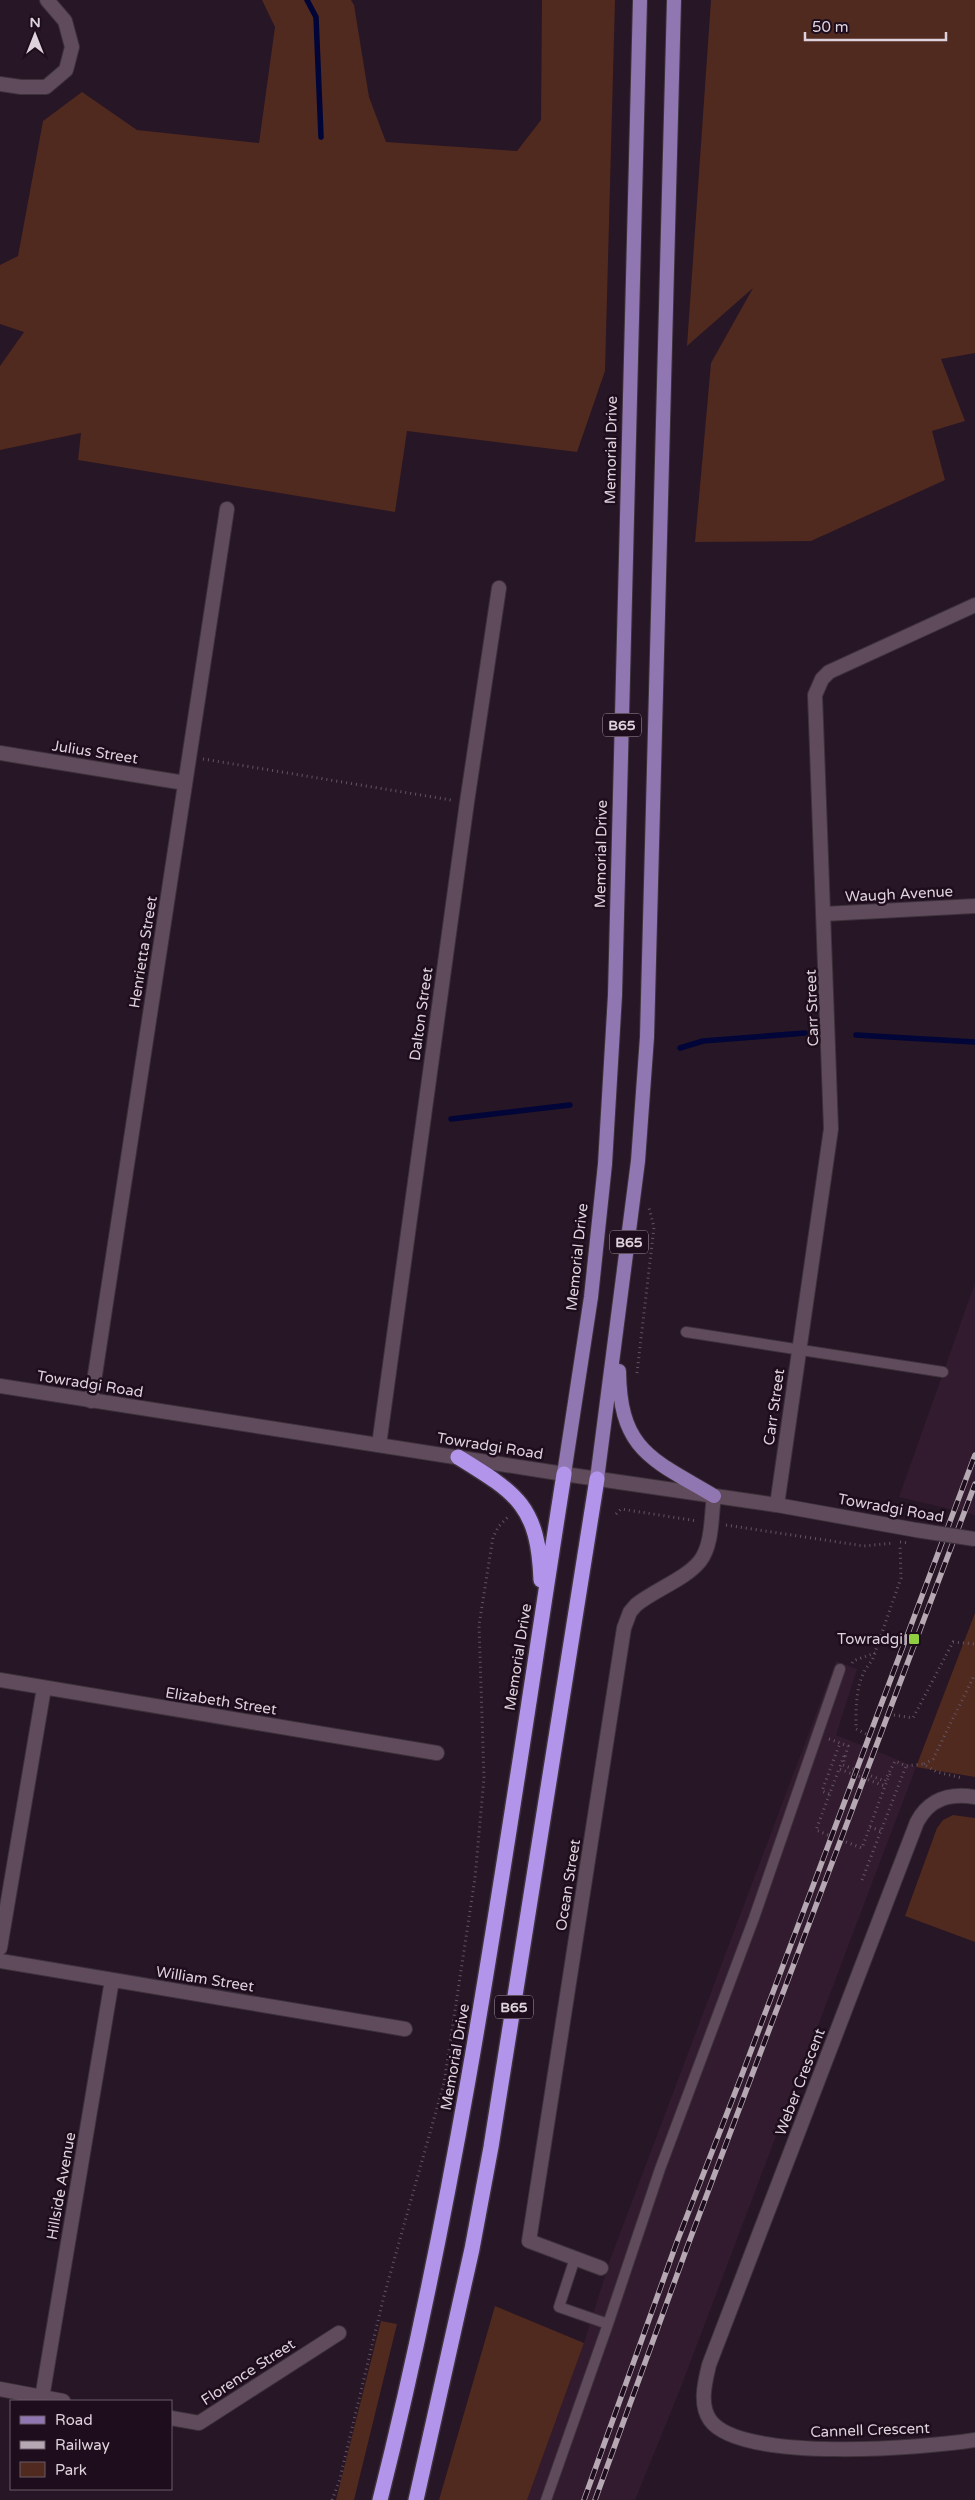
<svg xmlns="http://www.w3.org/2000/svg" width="975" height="2500" viewBox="0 0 975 2500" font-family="'Varela Round',sans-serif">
<rect width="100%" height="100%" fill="#271625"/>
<path fill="#321b2f" d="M975,1283V1515L899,1497Z
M836,1661L857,1669L836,1735L916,1767L679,2392L635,2500H527L584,2343L610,2260Z"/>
<path fill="#50291f" d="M262,0H351L354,5L369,97L386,142L517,151L541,120L542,0H615L605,371L577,452L407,431L395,512L78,460L81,433L0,450V366L24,332L0,324V265L18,256L43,121L82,92L137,130L259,143L275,27Z
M711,0H975V353L941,359L965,421L932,431L945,480L811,541L695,542L711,363L753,288L687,346Z
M975,1613V1777L916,1767Z
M953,1815L975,1818V1942L905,1916L937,1828L943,1820Z
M495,2306L584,2343L527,2500H439Z
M381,2321L397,2324L354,2500H336Z"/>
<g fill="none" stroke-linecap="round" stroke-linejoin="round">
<path stroke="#020537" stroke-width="5.5" d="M307,0L316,17L321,137
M856,1035L975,1042
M680,1048L703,1041L805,1033
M451,1119L570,1105"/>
<defs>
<path id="service" d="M686,1332L943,1372
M608,2324L660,2169L754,1918L840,1669
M546,2500L608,2324L559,2307L575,2258"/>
<path id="minor" d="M0,84L21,87H46L66,70L72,47L65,21L47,0
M0,753L185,783
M824,914L975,906
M91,1401L227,509
M379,1445L467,802L499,588
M777,1505L831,1129L815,695L822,679L829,672L975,605
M0,1680L437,1753
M975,1797C950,1793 930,1798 917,1822L709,2365C705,2382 699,2404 710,2420C740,2463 926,2448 975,2440
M0,1948L44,1688
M0,1961L405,2029
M601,2268L529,2241L624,1628L630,1612L636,1605C654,1590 686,1579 700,1561C713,1544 711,1515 714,1496
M0,2389L63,2401
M42,2398L112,1980
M171,2418L199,2423L339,2333"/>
<path id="secondary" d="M0,1386L564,1474L777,1505L916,1530"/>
<path id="primary" d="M619,1371C620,1451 652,1459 714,1496
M564,1474L591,1297L605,1164L615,995L640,0
M597,1479L638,1161L647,1037L674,0"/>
<path id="motorway" d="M458,1457C518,1494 538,1506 541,1580
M380,2500C465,2163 510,1818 564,1474
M416,2500L472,2249L491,2147L597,1479"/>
</defs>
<use href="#service" stroke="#3d313b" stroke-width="12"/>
<use href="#minor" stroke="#3d313b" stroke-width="16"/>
<use href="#secondary" stroke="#3d313b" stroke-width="16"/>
<use href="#primary" stroke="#3d313b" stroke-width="16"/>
<use href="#motorway" stroke="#3d313b" stroke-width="18"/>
<path stroke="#645562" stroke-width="3" stroke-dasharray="1 4" stroke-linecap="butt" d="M203,759L451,800
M637,1373L654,1227L649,1208
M616,1514L621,1509L697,1521
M726,1525L864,1546L893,1543
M852,1663L853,1661L875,1653
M894,1715L913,1718L953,1642L975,1644
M866,1734L856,1729C856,1707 855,1678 872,1661L901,1578L900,1544
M829,1739L848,1746L843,1765L853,1769
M924,1764L933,1759L975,1674
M871,1776L885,1781L895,1761L906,1766L923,1764L937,1772L962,1778
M829,1794L822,1791L840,1743
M870,1827L881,1831
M828,1835L816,1830L839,1769
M846,1842L862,1848L885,1786
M862,1880L906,1766
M332,2500L339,2482L384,2296L444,2083L475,1878L484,1778L479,1625L493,1537L499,1526L510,1515"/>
<use href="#service" stroke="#604b5d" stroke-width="10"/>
<use href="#minor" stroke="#604b5d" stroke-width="14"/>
<use href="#secondary" stroke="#604b5d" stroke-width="14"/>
<use href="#primary" stroke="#9177b2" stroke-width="14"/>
<use href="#motorway" stroke="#b295eb" stroke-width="15"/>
<defs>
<path id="rail" d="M584,2500L678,2239L740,2080L975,1455
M595,2500L689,2242L975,1484"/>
</defs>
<use href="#rail" stroke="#b5a8b3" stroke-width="5.5"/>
<use href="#rail" stroke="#1e0d1c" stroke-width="4" stroke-dasharray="11" stroke-linecap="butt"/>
<defs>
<path id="secondary-bridge" d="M916,1530L975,1539"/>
</defs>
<use href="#secondary-bridge" stroke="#3d313b" stroke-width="16" stroke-linecap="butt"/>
<path stroke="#645562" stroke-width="3" stroke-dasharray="1 4" stroke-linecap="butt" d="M900,1542L908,1543
M844,1756L839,1769L885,1786L890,1774"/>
<use href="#secondary-bridge" stroke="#604b5d" stroke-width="14"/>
</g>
<rect fill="#90cd40" stroke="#1e0d1c" stroke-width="2" x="908" y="1633" width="12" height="12" rx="2.5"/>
<g text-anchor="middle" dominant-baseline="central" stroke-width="5" stroke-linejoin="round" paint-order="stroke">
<g fill="#1e0d1c" stroke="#a497a2" stroke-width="1">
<rect x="603" y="713.5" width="38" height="23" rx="4"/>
<rect x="610" y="1230.5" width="38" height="23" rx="4"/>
<rect x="495" y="1995.5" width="38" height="23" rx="4"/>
</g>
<g font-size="14" font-weight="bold" fill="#ded2dc">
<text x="622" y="725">B65</text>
<text x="629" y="1242">B65</text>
<text x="514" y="2007">B65</text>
</g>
<g font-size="15" fill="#ded2dc" stroke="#1e0d1c">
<text transform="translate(611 450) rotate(-89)">Memorial Drive</text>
<text transform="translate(95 752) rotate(9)">Julius Street</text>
<text transform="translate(601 854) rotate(-89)">Memorial Drive</text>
<text transform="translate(899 894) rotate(-3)">Waugh Avenue</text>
<text transform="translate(143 952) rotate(-81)">Henrietta Street</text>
<text transform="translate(812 1008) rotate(-92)">Carr Street</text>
<text transform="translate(421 1014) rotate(-82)">Dalton Street</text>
<text transform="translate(577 1257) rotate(-84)">Memorial Drive</text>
<text transform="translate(90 1384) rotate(9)">Towradgi Road</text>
<text transform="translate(774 1407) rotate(-82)">Carr Street</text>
<text transform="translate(490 1446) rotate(9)">Towradgi Road</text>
<text transform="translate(891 1508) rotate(10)">Towradgi Road</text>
<text transform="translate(518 1657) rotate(-81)">Memorial Drive</text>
<text transform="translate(221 1701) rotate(9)">Elizabeth Street</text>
<text transform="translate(568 1885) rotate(-81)">Ocean Street</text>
<text transform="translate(205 1979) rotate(9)">William Street</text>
<text transform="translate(455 2057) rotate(-80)">Memorial Drive</text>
<text transform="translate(800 2082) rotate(-69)">Weber Crescent</text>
<text transform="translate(61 2186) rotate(-80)">Hillside Avenue</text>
<text transform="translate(248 2372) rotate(-33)">Florence Street</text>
<text transform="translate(870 2430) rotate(-2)">Cannell Crescent</text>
</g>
<g font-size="15" fill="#ded2dc" stroke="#1e0d1c" text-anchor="end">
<text x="903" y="1639">Towradgi</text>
</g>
</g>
<rect x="10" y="2400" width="162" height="90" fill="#1e0d1c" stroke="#6b5c69"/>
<rect x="20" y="2416" width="25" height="8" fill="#9177b2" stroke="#6b5c69"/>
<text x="55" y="2425" font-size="15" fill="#ded2dc">Road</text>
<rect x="20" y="2441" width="25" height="8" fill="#b5a8b3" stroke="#6b5c69"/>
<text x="55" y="2450" font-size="15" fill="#ded2dc">Railway</text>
<rect x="20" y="2462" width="25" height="15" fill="#50291f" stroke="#6b5c69"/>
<text x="55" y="2475" font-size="15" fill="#ded2dc">Park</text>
<g transform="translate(35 35)" stroke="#1e0d1c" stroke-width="4" paint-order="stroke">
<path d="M0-4L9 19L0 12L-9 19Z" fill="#ded2dc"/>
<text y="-8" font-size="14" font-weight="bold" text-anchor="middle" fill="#ded2dc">N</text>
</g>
<path d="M805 32v8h141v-8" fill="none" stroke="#ded2dc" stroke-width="2.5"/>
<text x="812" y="32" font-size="15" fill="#ded2dc" stroke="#1e0d1c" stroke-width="4" paint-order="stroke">50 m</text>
</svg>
